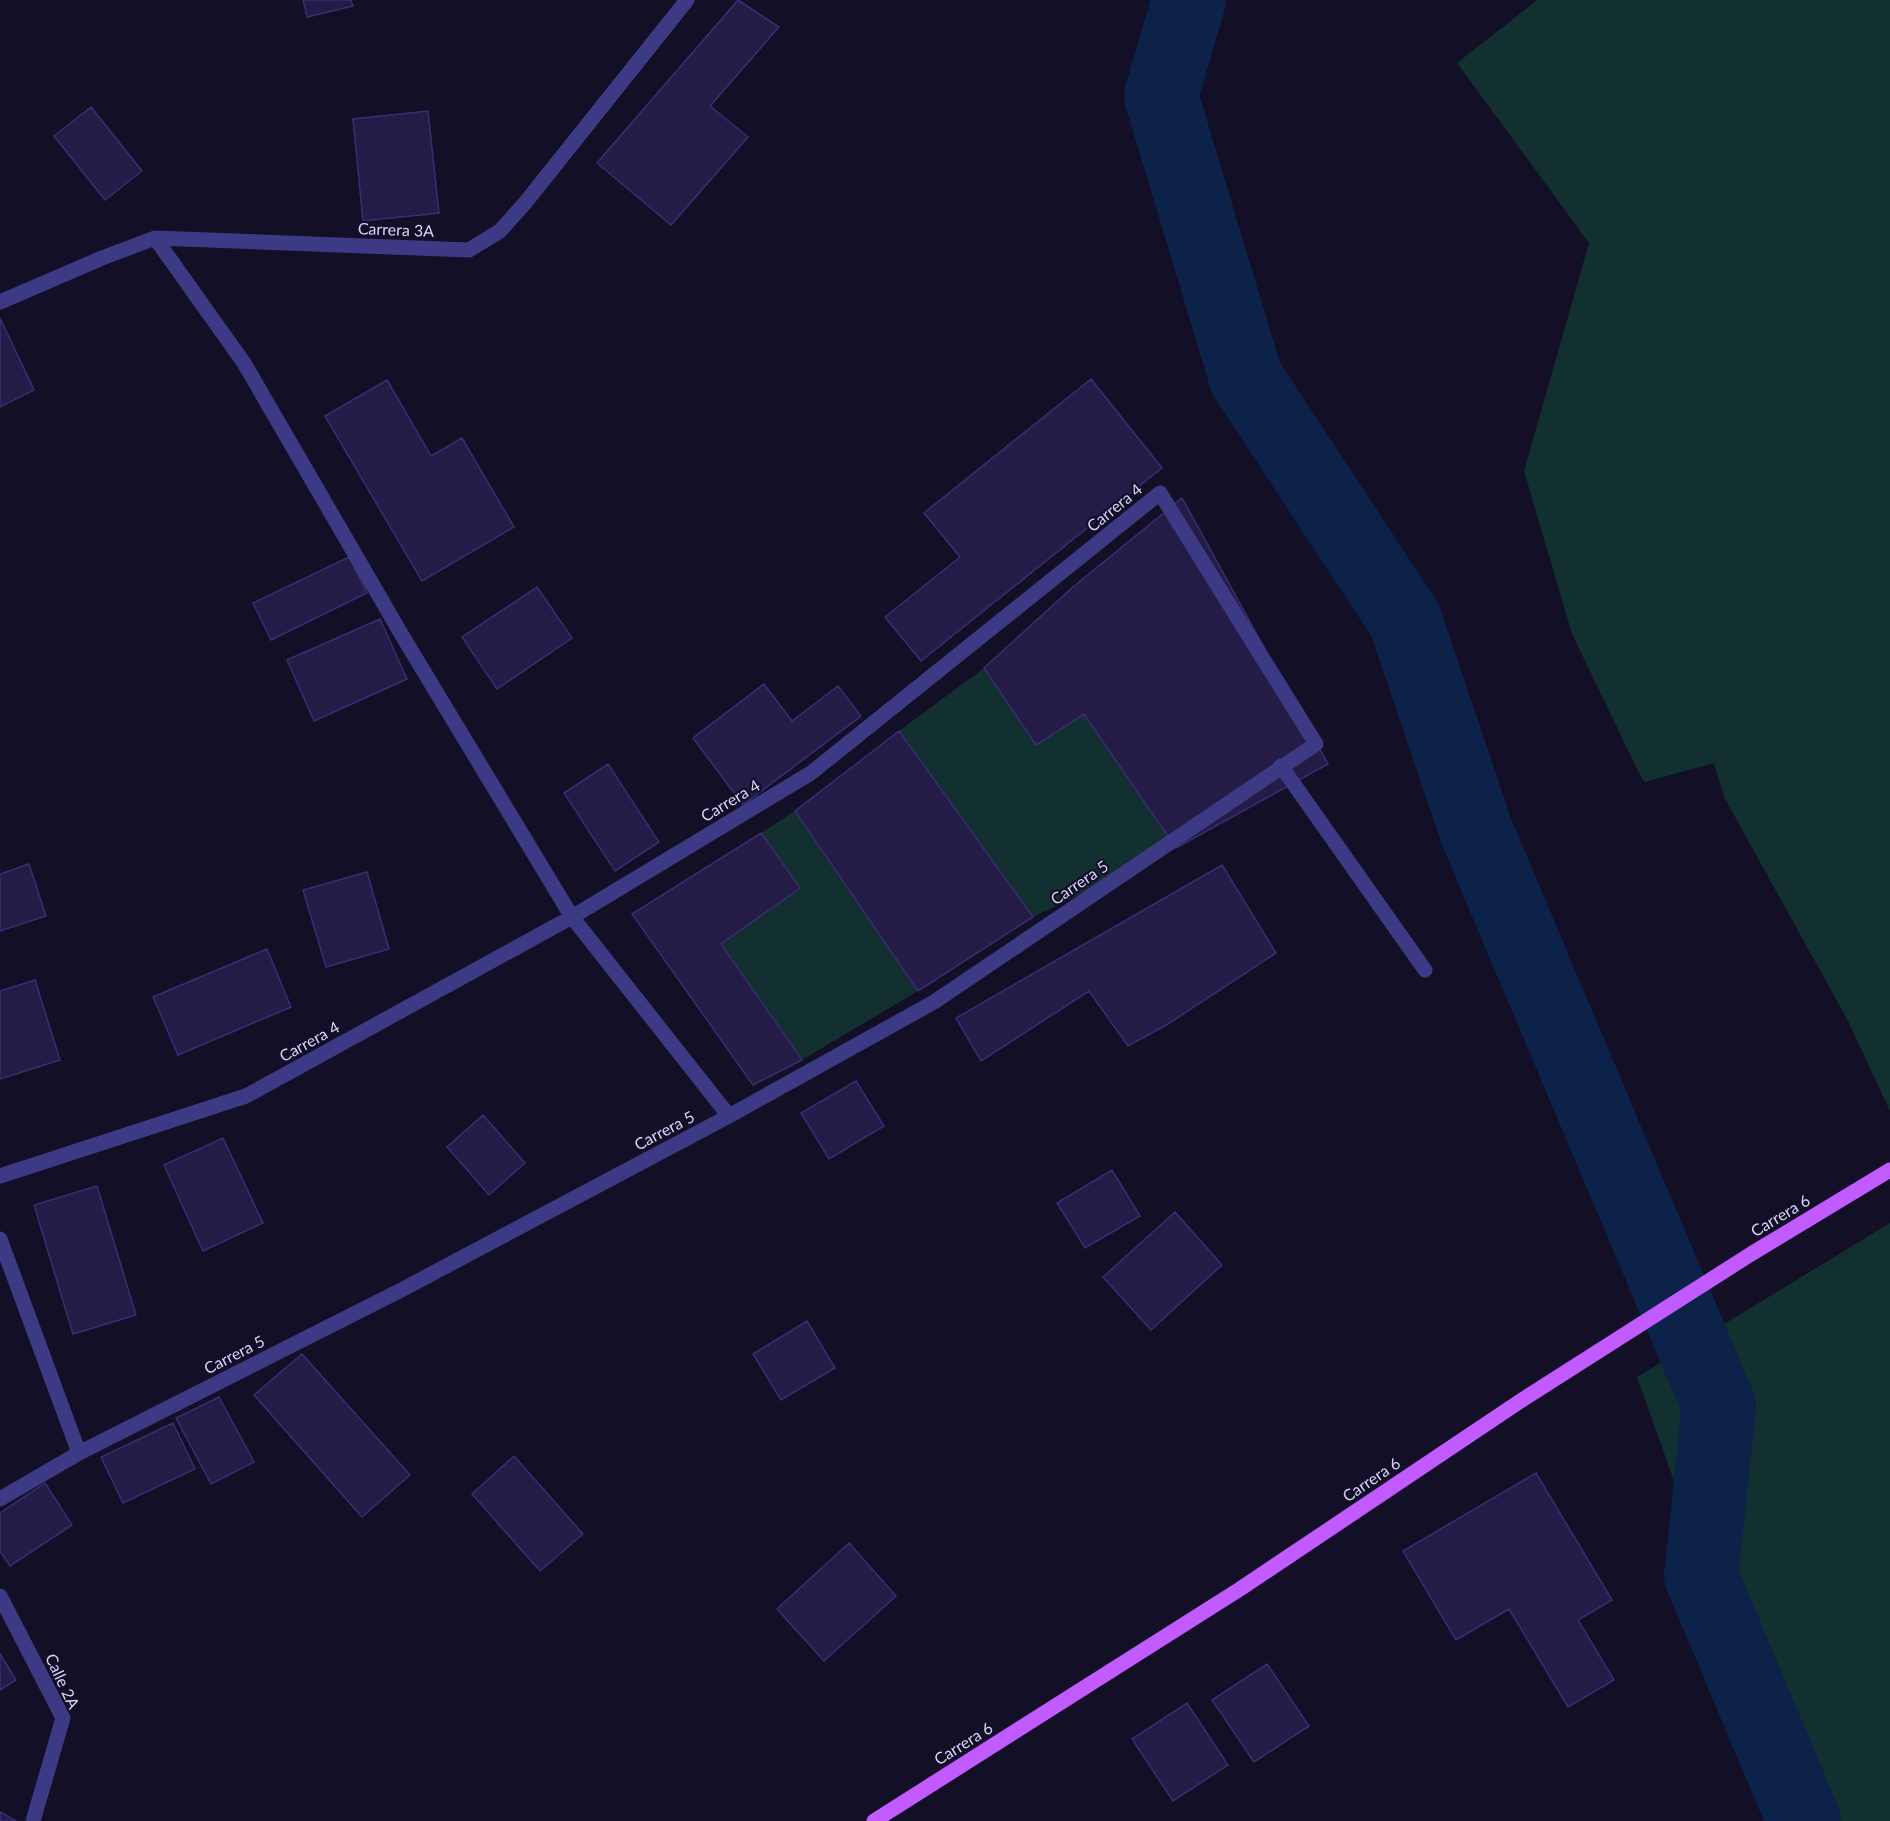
<svg xmlns="http://www.w3.org/2000/svg" width="1890" height="1821" viewBox="0 0 1890 1821" font-family="Lato,sans-serif">
<rect width="100%" height="100%" fill="#130f26"/>
<path fill="#12302f" d="M1537,0H1890V1111L1847,1019L1724,797L1714,763L1645,782L1641,777L1572,634L1524,471L1589,243L1457,63Z
M984,668L1036,745L1084,714L1176,848L1033,917L899,731Z
M795,811L918,991L802,1060L721,944L800,888L761,833Z
M1890,1223V1821H1795L1637,1377Z"/>
<g fill="none" stroke-linecap="round" stroke-linejoin="round">
<path stroke="#0c2248" stroke-width="74" d="M1189,0L1161,96L1246,378L1405,620L1477,833L1719,1406L1701,1576L1804,1821"/>
</g>
<path fill="#241b47" stroke="#3b2d73" stroke-width="1.5" d="M303,0H351L353,6L307,17Z
M738,0L779,27L710,106L748,137L671,225L597,163Z
M91,107L142,171L105,200L54,136Z
M428,111L439,213L363,221L353,119Z
M0,318L34,390L0,407Z
M1091,379L1162,468L921,661L885,617L960,557L924,513Z
M387,380L431,456L462,438L514,527L422,581L325,416Z
M1182,498L1328,764L1176,848L1084,714L1036,745L984,668L1073,587Z
M349,557L367,593L271,640L253,603Z
M537,587L572,638L497,689L462,637Z
M380,619L407,679L314,721L287,660Z
M764,684L792,721L838,686L861,716L743,805L693,738Z
M899,731L1033,917L918,991L795,811Z
M608,764L659,842L615,871L564,793Z
M761,833L800,888L721,944L802,1060L753,1085L632,914Z
M29,864L46,916L0,931V874Z
M1222,865L1276,953L1168,1024L1128,1046L1089,991L981,1061L956,1018Z
M367,872L389,949L326,967L303,890Z
M267,949L291,1007L178,1055L153,997Z
M35,980L60,1060L0,1079V991Z
M856,1081L884,1126L829,1159L801,1113Z
M483,1115L525,1163L489,1195L447,1147Z
M223,1138L263,1223L203,1251L164,1165Z
M1112,1170L1140,1216L1085,1248L1057,1203Z
M97,1186L136,1315L73,1334L34,1205Z
M1175,1212L1222,1265L1151,1330L1103,1277Z
M807,1321L835,1368L781,1400L753,1354Z
M302,1354L410,1475L362,1517L254,1395Z
M219,1397L254,1462L211,1484L176,1418Z
M173,1423L195,1469L123,1503L101,1457Z
M514,1456L583,1534L540,1571L472,1494Z
M1536,1473L1612,1600L1578,1620L1614,1680L1568,1707L1509,1609L1456,1640L1403,1551Z
M45,1483L72,1525L10,1566L0,1551V1513Z
M849,1543L896,1596L824,1661L777,1609Z
M0,1654L16,1680L0,1690Z
M1267,1664L1309,1726L1254,1762L1212,1700Z
M1187,1703L1228,1765L1173,1801L1132,1739Z
M0,1812L16,1821H0Z"/>
<g fill="none" stroke-linecap="round" stroke-linejoin="round">
<path stroke="#3d3a85" stroke-width="15" d="M155,238L244,363L403,637L572,917L729,1116
M0,302L102,258L155,238L469,250L500,231L525,203L687,0
M1281,766L1425,970
M0,1176L246,1096L572,917L811,773L1160,493L1316,744L934,1002L729,1116L403,1289L79,1453L0,1499
M0,1239L79,1453
M0,1596L63,1718L33,1821"/>
<path stroke="#c25bff" stroke-width="15" d="M874,1821L1240,1589L1522,1400L1751,1254L1890,1170"/>
</g>
<g text-anchor="middle" dominant-baseline="central" stroke-width="4.5" stroke-linejoin="round" paint-order="stroke">
<g font-size="16" fill="#d9d4ff" stroke="#130f26">
<text transform="translate(396 229) rotate(2)">Carrera 3A</text>
<text transform="translate(1114 507) rotate(-39)">Carrera 4</text>
<text transform="translate(730 800) rotate(-31)">Carrera 4</text>
<text transform="translate(1079 882) rotate(-34)">Carrera 5</text>
<text transform="translate(309 1041) rotate(-29)">Carrera 4</text>
<text transform="translate(664 1130) rotate(-28)">Carrera 5</text>
<text transform="translate(1780 1215) rotate(-31)">Carrera 6</text>
<text transform="translate(234 1354) rotate(-27)">Carrera 5</text>
<text transform="translate(1371 1479) rotate(-34)">Carrera 6</text>
<text transform="translate(63 1681) rotate(65)">Calle 2A</text>
<text transform="translate(963 1743) rotate(-32)">Carrera 6</text>
</g>
</g>
</svg>
